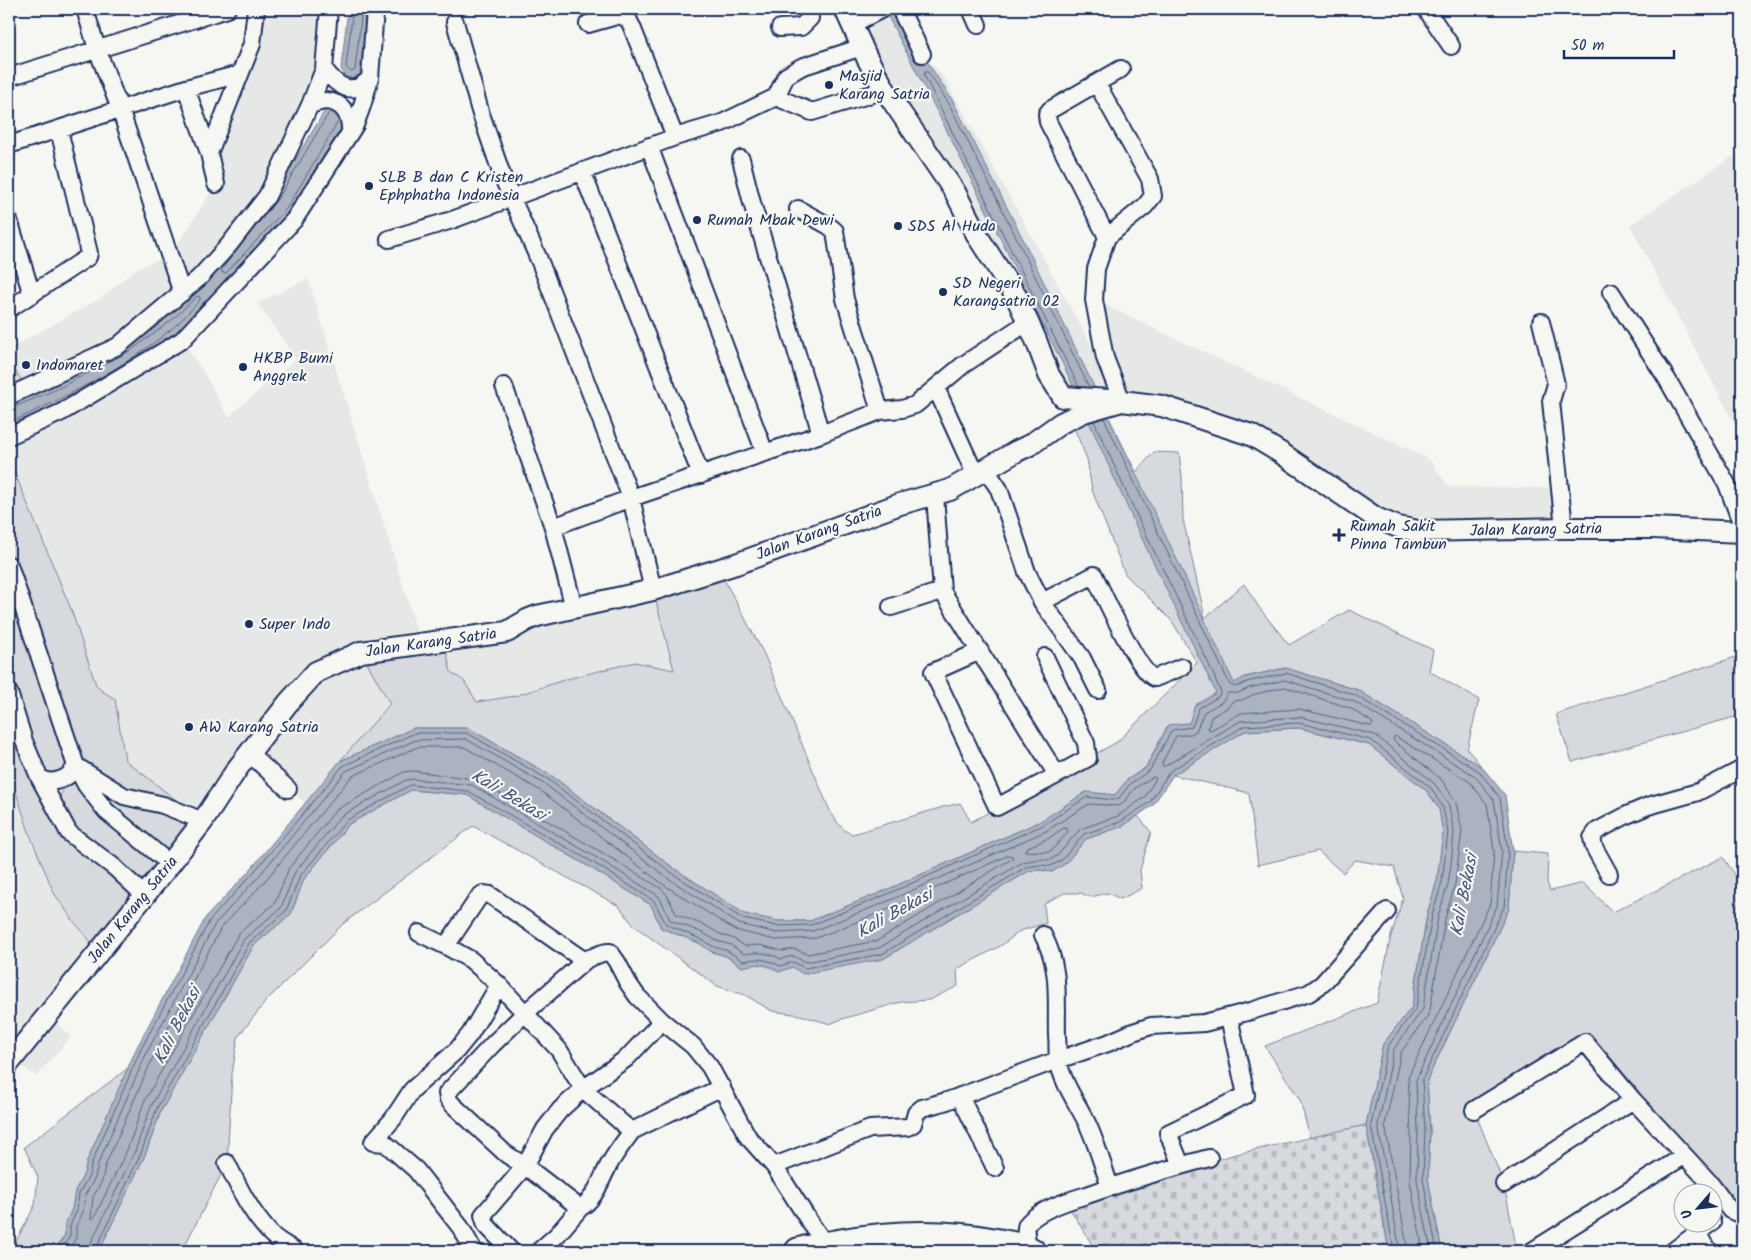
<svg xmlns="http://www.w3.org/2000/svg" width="1751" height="1260" viewBox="0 0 1751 1260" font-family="Kalam,sans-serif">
<defs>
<pattern id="forest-crowns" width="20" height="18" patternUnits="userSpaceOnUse" patternTransform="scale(1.25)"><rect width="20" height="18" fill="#d6d9dd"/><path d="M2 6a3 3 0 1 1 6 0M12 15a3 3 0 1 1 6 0" fill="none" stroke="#b7bbc0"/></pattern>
<pattern id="cemetery-stones" width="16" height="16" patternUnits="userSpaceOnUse" patternTransform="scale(1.25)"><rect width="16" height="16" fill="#d6d9dd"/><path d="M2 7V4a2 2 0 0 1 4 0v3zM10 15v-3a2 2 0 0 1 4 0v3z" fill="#b7bbc0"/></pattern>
</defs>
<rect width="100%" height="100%" fill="#f6f6f2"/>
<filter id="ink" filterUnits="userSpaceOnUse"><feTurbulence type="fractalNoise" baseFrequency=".02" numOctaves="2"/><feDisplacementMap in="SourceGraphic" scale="10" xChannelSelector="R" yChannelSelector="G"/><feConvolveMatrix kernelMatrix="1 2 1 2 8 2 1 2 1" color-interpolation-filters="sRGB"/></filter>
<g filter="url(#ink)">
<path fill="#e6e7e7" d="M256,9H329L324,69L267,196L229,245L118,346L27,388L16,372L9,356V349L103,297L137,268L170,256L216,184L209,153Z
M845,9H900L922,54L944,77L1119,396L1094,300L1429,459L1449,487L1560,488L1564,528L1418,531L1326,483L1191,415L1063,397Z
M1742,150V438L1630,225Z
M308,279L421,644L361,652L390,704L305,803L249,753L203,821L125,760L115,699L102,691L96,685L9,459V436L182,340L204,373L228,417L296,359L257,303Z
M653,590L675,670L635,662L567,679L515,696L477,702L464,681L451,672L444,641Z
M9,771L30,835L54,893L72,919L99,952L47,1016L71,1036L37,1076L12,1061L9,1063Z"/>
<path fill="#d6d9dd" stroke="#78849e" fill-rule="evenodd" d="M1107,414L1136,472L1154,452L1179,453L1182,477L1183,519L1205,618L1244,584L1260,609L1289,645L1349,610L1433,650L1429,671L1479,700L1467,749L1482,767L1358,690L1285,668L1245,677L1189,723L1168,725L1146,767L1127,780L1115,795L1086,792L1041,821L882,892L810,921H778L746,915L675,869L552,776L468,728H414L340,761L390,704L365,659L444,641L451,672L464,681L477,702L515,696L567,679L635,662L674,670L653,590L719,570L764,654L830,811C837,821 841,831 853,834L943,807L960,803L971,822L1117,742L1197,663L1172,621L1125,574L1092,490L1087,459L1072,423Z
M9,459L71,609L96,685L102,691L115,699L125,760L203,821L99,952L72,919L54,893L30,835L9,771ZM73,771L79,780C63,783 60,794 56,808L40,778Z
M1742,655V715L1572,762L1556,714Z
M1299,728L1369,745L1427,791L1439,809L1443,833L1437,881L1427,914L1412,1007L1383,1044L1366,1125L1310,1138L1300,1100L1265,1046L1377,1003L1391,936L1403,898L1394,867L1355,860L1343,873L1318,851L1258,865L1249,793L1173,775L1245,731Z
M411,790L467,795L591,868L651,905L661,928L699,943L712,952L726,956L742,967C756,963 766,963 779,972L792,967L883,959L1029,871L1040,870L1052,872L1065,864L1086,839L1123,826L1138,816L1151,832L1140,870L1142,888L1121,899L1107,893L1091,897L1080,893H1064L1044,904L1046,923L1020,931L1002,945L957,969L958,986L929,1000L901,1002L842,1019L830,1024L800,1015L772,1011L745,995L717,986L633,925L619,906L473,826L344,923L266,1001L238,1037L232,1074L227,1163L182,1251H99L145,1155L161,1111L254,945L291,914L304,879L349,824Z
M1513,851L1548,854L1547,882L1550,891L1583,883L1613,912L1723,857L1742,885V1178L1737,1213L1585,1042L1474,1110L1504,1184L1517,1251H1442L1428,1179L1430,1131L1427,1080L1509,909Z
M128,1068L87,1161L84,1174L75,1191L72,1209L65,1225V1235L54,1251H11L35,1205L38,1177L24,1147Z"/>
<path fill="url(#forest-crowns)" stroke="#78849e" d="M9,356L16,372L27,388L9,396Z"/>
<path fill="url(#cemetery-stones)" stroke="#78849e" d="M1366,1125L1389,1251H1096L1069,1207L1232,1155Z"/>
<path fill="#abb2c0" stroke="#717e99" d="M348,9H367L360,75L347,78L341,69Z
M884,9H900L922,54L953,101L1023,239L1173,551L1234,683L1245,677L1286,668L1358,690L1482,767L1505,795L1513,851L1509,909L1427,1080L1430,1131L1428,1179L1442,1251H1389L1366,1125L1383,1044L1412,1007L1427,914L1437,881L1443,833L1439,809L1427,791L1369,745L1299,728L1245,731L1173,775L1153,805L1123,826L1086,839L1065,864L1052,872L1040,870L1029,871L883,959L803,974L792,967L779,972C766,963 757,963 742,967L726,956L712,952L699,943L661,928L651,905L591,868L467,795L411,790L349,824L304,879L291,914L254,945L161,1111L145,1155L99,1251H54L65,1235V1225L72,1209L75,1191L84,1174L87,1161L137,1047L206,917L250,870L340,761L414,728H468L552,776L675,869L745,914L778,921H810L882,892L1041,821L1086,792L1115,795L1127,780L1147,767L1168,725L1189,723L1195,705L1216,693L1134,522L1068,375L944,125Z
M327,107L346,114L342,127L291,210L179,330L136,361L60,405L9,428V405L53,386L127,347L169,316L201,285L275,194Z"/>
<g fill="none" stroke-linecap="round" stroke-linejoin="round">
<path stroke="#556385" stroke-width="1" d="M353,9L346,67L351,72L355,70L362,9
M330,111L279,197L222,269V273H226L287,208L339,120
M1079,387L924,75L925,72H928L949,104L1018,241L1089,387
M9,409L55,390L130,351L172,320L197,296L200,297V300C192,309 183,319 174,327C125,368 66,397 9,423
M1104,418L1230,685L1236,687L1247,682L1286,673L1355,695L1479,771L1500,798L1508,851L1504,907L1422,1080L1425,1131L1423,1179L1437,1251
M1285,687L1350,708L1372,722L1373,725L1370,726L1299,709L1241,713L1211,730L1208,729L1211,717L1227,708L1233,701L1242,700L1252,695Z
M418,747H464L541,791L664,885L735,930L775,940L816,938L889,909L1009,855L1012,856L1013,858L877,941L808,954L794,949L782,951L760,945L745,946L734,939L720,934L706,926L676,914L667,895L662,889L601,852L475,779L413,771L404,772L336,810L289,868L275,903L239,933L144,1102L128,1148L94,1218L91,1219L93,1197L102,1181L105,1166L154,1055L221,928L264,882L351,777Z
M1064,828L1067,829L1068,832L1053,849L1049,852L1025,851L1026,848L1049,838Z
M60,1251L70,1236V1226L77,1210L79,1193L89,1176L92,1162L141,1049L210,920L253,873L343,766L415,733H467L549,780L672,873L743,919L777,926L811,925L883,896L1043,825L1087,797L1114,800L1119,798L1130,784L1150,770L1172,730L1192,727L1199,708L1218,697L1221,692L1207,660L1139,520L1094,421
M68,1251L76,1238V1227L83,1212L85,1195L95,1178L98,1164L147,1052L215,924L258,877L346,771L416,740L466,739L546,785L669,879L739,924L777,933L813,931L886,902L1046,831L1089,804L1119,806L1124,802L1135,788L1153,777L1156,778L1145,797L1118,816L1080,829L1058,855L1050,860L1039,859L1023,862L879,948L806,962L793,956L781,959C768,952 757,952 744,954L731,945L717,941L703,933L670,920L661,900L657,895L597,858L472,785L413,779L406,780L341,816L295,872L281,908L244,939L151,1106L135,1151L90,1245L88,1251
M95,1251L141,1153L157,1108L250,942L286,911L300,876L347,820L410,785L468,791L594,863L654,901L666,924L700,939L714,947L728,951L743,961C758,958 765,958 780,966L793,962L805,968L882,954L1026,867L1040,865L1051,866L1062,860L1084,834L1120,822L1150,802L1170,771L1244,726L1299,723L1371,740L1431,788L1443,808L1448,832L1442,882L1432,916L1416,1008L1388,1046L1371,1125L1394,1251
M1400,1251L1378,1125L1394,1049L1423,1009L1438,917L1448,884L1451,865L1454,833L1449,805L1434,783L1375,735L1300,717L1240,721L1165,766H1162V763L1176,736L1191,734L1196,731L1204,712L1222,702L1228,693H1238L1249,688L1285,680L1353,701L1475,776L1494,800L1502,851L1497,906L1416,1080L1418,1131L1417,1180L1431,1251
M1408,1251L1385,1125L1401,1052L1427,1017L1430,1010L1445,919L1455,884L1462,830L1456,803L1442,780L1394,741L1393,738L1395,736L1470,782L1487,804L1494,851L1490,904L1408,1077L1411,1131L1410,1181L1423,1251"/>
<defs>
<path id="minor" d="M85,9L97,49L120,109L182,293
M900,9L922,54
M971,9L978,25
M1426,9L1451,46
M455,22L480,111L503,178L540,262L631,498L653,590
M588,24L620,15L628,19L632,27L675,137
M851,25L882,9
M780,28L801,27L810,18L809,9
M324,69C337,86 352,98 370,78
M9,77L227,9
M1097,84L1150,179L1153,196L1145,206L1107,237L1096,269L1094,300L1105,358L1122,401
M186,88L209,153L216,184
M776,97L812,112L885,90
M310,105C315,104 321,101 326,101C343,102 351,116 350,132
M9,145L186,88L240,74
M649,146L765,453
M209,153L252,44L256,9
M741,159L752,203L821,434
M582,171L701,475
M798,209L829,226L835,231L845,299L880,411
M9,220L32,295
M1107,237L1048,122L1047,114L1050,110L1121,69
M389,239L452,220L675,137L722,123L776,97L786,76L801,67L862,47
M1611,292L1667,379L1727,484L1742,525
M9,309L88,257L89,253L59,130
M1541,322L1556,384L1551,401L1564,528
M504,386L553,527L574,608
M936,388L976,476
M9,396L118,346L199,278L229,245L267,196L310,105L324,69L329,9
M9,436L62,412L182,340L294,220L355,125L362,106L370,78L375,9
M986,470L999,489L1027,572L1042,602L1082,658L1098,690
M935,495L942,591L1057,775L997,807L933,672L980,651
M553,527L631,498L821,434L880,411L902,409L915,405L963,365L1028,322
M9,565L76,766L86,785L106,811L170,864
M1042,602L1094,575C1103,593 1139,674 1155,678L1182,667
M891,607L942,591
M1045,657L1086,743L1088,758L1057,775
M9,693L24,741L39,777L69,833L114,867L144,895
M249,753L288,789
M39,777L48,782C61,781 69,778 76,766L124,796L163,805L203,821
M1609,874L1594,847L1592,838L1597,831L1627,815L1648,806L1698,792L1742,769
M419,933L446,946L471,960L499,985L559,1050L583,1089L623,1124L632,1131L722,1087
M1043,935C1061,968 1056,1000 1057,1036C1058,1044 1057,1052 1058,1059C1062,1083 1078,1104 1088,1125C1097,1145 1103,1166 1110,1187
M446,946L479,897L483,894L490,895L582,959C593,960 599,951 610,952L617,962L628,983L637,996L662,1021L693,1046L710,1067L748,1137L774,1166L811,1224L826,1245
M587,959L524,1014L493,1044L447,1093L448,1099L452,1104L506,1154L525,1166L580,1208C596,1199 601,1178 610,1163C616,1152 625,1141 632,1131
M960,1096L995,1168
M1474,1110L1585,1042L1633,1100L1709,1182L1730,1210L1742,1215
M373,1142L393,1119L412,1090L457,1050L470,1034L499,985
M373,1142L385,1143L416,1170L461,1228L474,1251
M227,1163C239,1188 251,1213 270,1233C277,1241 287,1245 295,1251
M1181,1165L1168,1133L1246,1095L1229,1017
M774,1166L870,1129L908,1127L913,1124L916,1113L922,1108L947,1101L1052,1062L1108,1043L1133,1032L1151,1026L1204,1023L1251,1011L1309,993L1322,984L1387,911
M1504,1184L1633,1100
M1698,1233L1709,1251
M1028,1249C1028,1242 1023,1228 1028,1223C1040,1209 1070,1200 1087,1195C1127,1181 1168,1169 1209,1158
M511,1251L486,1225L483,1215L525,1166L545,1129L560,1110L583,1089L627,1058L662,1021
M539,1251L557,1235L580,1208
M1532,1251L1684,1156
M1673,1251L1712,1222"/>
<path id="tertiary" d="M845,9L867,58L885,90L955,192L978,237L1016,296L1036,340L1049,375L1063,397L1109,400
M9,1063L170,864L203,821L237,769L288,703L316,672L361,652L507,632L527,620L537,616L653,590L736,564L900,504L950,490L1017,451L1030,445L1061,423L1084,412L1122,401L1162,406L1251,435L1281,453L1376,518L1398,527L1418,531L1564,528H1653L1742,532"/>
<path id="primary" d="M798,1251C809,1247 823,1246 835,1243C889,1233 945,1231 999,1242C1010,1244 1022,1245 1032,1251"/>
</defs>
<use href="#minor" stroke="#1b2f5e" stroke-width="20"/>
<use href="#tertiary" stroke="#1b2f5e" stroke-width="24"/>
<use href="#primary" stroke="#1b2f5e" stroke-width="29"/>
<use href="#minor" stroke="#f6f6f2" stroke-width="16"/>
<use href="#tertiary" stroke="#f6f6f2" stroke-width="20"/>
<use href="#primary" stroke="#f6f6f2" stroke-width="25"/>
</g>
</g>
<g fill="#1b2f5e" stroke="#f6f6f2" stroke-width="2">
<circle cx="829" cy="85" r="5"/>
<circle cx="369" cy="186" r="5"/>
<circle cx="697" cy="220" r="5"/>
<circle cx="898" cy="226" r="5"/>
<circle cx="943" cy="292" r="5"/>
<circle cx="26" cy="365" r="5"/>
<circle cx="243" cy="367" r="5"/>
<path d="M1336.5 527.5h5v5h5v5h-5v5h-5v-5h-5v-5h5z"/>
<circle cx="249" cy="624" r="5"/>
<circle cx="189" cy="727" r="5"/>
</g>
<g text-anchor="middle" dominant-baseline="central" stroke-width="4.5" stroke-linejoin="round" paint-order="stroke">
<g font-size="16" fill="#1b2f5e" stroke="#f6f6f2" text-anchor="start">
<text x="839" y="76">Masjid<tspan x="839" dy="18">Karang Satria</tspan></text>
<text x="379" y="177">SLB B dan C Kristen<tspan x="379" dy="18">Ephphatha Indonesia</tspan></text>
<text x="707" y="220">Rumah Mbak Dewi</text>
<text x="908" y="226">SDS Al Huda</text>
<text x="953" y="283">SD Negeri<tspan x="953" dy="18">Karangsatria 02</tspan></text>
<text x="253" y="358">HKBP Bumi<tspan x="253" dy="18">Anggrek</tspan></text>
<text x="36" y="365">Indomaret</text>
<text x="1350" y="526">Rumah Sakit<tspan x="1350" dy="18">Pinna Tambun</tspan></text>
<text x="259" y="624">Super Indo</text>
<text x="199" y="727">AW Karang Satria</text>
</g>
<g font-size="16" fill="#1b2f5e" stroke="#f6f6f2">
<text transform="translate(1536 530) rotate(-1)">Jalan Karang Satria</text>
<text transform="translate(819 533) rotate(-20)">Jalan Karang Satria</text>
<text transform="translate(431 643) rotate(-8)">Jalan Karang Satria</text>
<text transform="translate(133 910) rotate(-51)">Jalan Karang Satria</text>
</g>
<g font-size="18" font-style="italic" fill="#46567b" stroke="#f6f6f2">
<text transform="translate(508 796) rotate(31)">Kali Bekasi</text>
<text transform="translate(1465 895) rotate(-79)">Kali Bekasi</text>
<text transform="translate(895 914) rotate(-29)">Kali Bekasi</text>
<text transform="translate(178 1026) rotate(-63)">Kali Bekasi</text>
</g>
</g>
<rect width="1751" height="1260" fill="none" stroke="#f6f6f2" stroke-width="30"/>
<rect x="15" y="15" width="1721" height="1230" fill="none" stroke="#1b2f5e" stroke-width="2" filter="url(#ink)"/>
<g transform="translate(1698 1208) rotate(242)"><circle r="24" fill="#f6f6f2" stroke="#9ea6b7"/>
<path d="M0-4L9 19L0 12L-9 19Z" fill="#1b2f5e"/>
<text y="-8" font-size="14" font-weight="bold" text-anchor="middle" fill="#1b2f5e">U</text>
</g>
<path d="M1564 50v8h110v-8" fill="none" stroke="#1b2f5e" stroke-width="2.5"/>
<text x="1571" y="50" font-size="15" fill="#1b2f5e" stroke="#f6f6f2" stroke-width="4" paint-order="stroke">50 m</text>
</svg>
